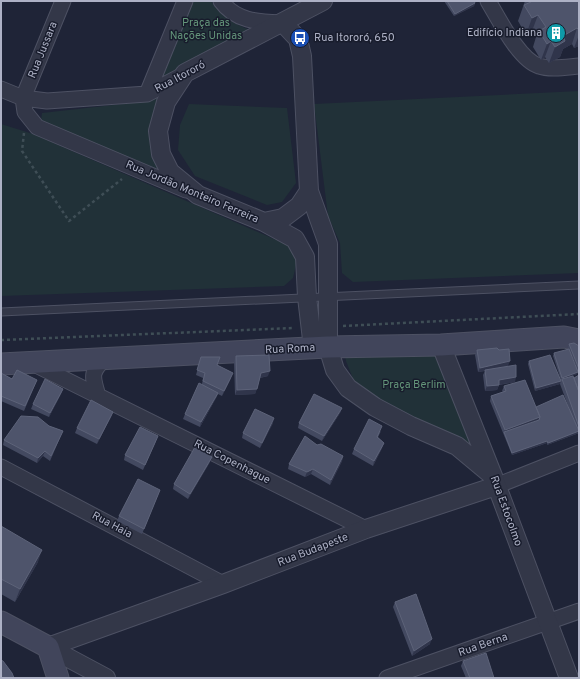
<svg xmlns="http://www.w3.org/2000/svg" width="580" height="679" viewBox="0 0 580 679" font-family="Overpass,sans-serif">
<rect width="100%" height="100%" fill="#1f2437"/>
<path fill="#213138" d="M193,1H211C219,16 235,24 250,30L162,77Z
M579,91V273L353,282L342,273L340,243L328,216L314,104Z
M162,95L149,130L153,157L166,175L41,120L42,113L149,101Z
M189,104L287,108L296,183L282,202L267,205L195,176L178,150L180,125Z
M1,124L33,134L290,246L297,261L293,278L284,286L1,296Z
M438,350L474,441L466,444L357,389L346,361L344,351Z"/>
<g fill="none" stroke-linecap="round" stroke-linejoin="round">
<defs>
<path id="service" d="M1,312L579,285"/>
<path id="minor" d="M221,1C236,22 260,22 283,23
M488,1C499,19 519,60 539,66C550,70 567,67 579,66
M1,89L23,98L47,101L147,94L185,74
M147,94L185,1
M23,98L25,112L37,127L186,190
M23,98L63,1
M32,363L366,529
M98,396C92,375 90,373 106,357
M1,467L223,584
M496,486L579,453
M387,678L579,611"/>
<path id="tertiary" d="M283,23L298,39L302,56L309,191L328,244V347L335,370L348,388L375,407L411,426L457,446L493,476
M264,222L283,218L299,206L309,191
M441,345L493,476L569,678
M313,348L307,297L305,257L295,239L264,222L198,195L170,172L161,154L158,131L166,102L185,73L323,1
M48,647L223,584L366,529L496,486
M48,647L106,678"/>
<path id="secondary" d="M1,364L328,347L441,345L564,337L579,340
M1,622L48,647L58,678"/>
</defs>
<use href="#service" stroke="#4d5163" stroke-width="9"/>
<use href="#minor" stroke="#4d5163" stroke-width="17"/>
<use href="#tertiary" stroke="#4d5163" stroke-width="20"/>
<use href="#secondary" stroke="#4d5163" stroke-width="23"/>
<path stroke="#3f4e56" stroke-width="2.5" stroke-dasharray="3 3" stroke-linecap="butt" d="M24,133L22,151L69,221L122,179
M343,326L579,314
M1,340L294,328"/>
<use href="#service" stroke="#333748" stroke-width="7"/>
<use href="#minor" stroke="#333748" stroke-width="15"/>
<use href="#tertiary" stroke="#333748" stroke-width="18"/>
<use href="#secondary" stroke="#41455b" stroke-width="21"/>
</g>
<path fill="#434960" d="M444,1H474L475,3L474,6L454,16Z
M525,1H579V46L574,48L572,44L563,49L560,57L549,63L545,57L541,60L533,47L536,37L532,31L526,35L518,21Z
M569,344L579,346V374L578,372L577,374L572,376L574,378L579,375V433L547,445V443L512,455L490,401L491,396L503,392L502,391L504,386L536,407L570,411L560,384L535,391L528,364L529,361L561,381V380L553,356L554,353L576,366L568,347Z
M477,350L508,366L501,367L515,382L499,385L497,390L485,391L483,375L485,371L478,372L475,355Z
M236,356L268,376L260,378L255,394L235,395L234,361Z
M201,357L217,365L231,378L222,396L218,394L216,398L200,427L183,419L185,414L202,384L203,378L196,375Z
M1,373L12,379L37,380L24,411L1,401Z
M63,389L61,394L49,417L31,409L33,404Z
M342,408L340,413L322,441L298,428L299,423Z
M113,412L111,417L97,444L75,433L77,428Z
M273,423L260,448L242,438L243,433Z
M49,426L63,431L50,461L43,456L37,463L3,445L4,440Z
M381,431L378,437L384,443L382,448L373,466L352,454L354,449Z
M156,441L143,470L124,460L125,455Z
M317,445L343,456L342,461L330,485L311,474L305,477L288,469L289,464Z
M210,462L188,499L173,489L174,484Z
M160,490L142,534L117,521L119,516Z
M1,526L38,562L15,602L1,594Z
M395,602L430,644L412,656L393,607Z
M463,661L494,678H466L461,666Z"/>
<path fill="#30354b" d="M475,3L474,6L454,16L455,14Z
M538,15L532,31L526,35L532,18Z
M577,28L572,44L563,49L560,57L549,63L555,47L563,36Z
M579,35V46L574,48Z
M551,41L545,57L541,60L547,44Z
M510,361L508,366L478,372L480,368Z
M270,371L268,376L259,378L261,373Z
M578,372L577,374L562,380V378Z
M233,373L231,378L222,396L224,391Z
M516,377L515,382L497,385L499,380Z
M561,381L560,384L535,391L536,388Z
M499,385L497,390L485,391L487,386Z
M63,389L61,394L49,417L50,413Z
M257,389L255,394L235,395L237,390Z
M218,393L216,398L200,427L201,422Z
M342,408L340,413L322,441L324,436Z
M113,412L111,417L97,444L99,439Z
M540,417L538,422L504,432L505,430Z
M274,418L273,423L260,448L262,443Z
M579,430V433L547,445L548,443L579,431Z
M547,441V443L512,455V453Z
M384,443L382,448L373,466L374,461Z
M45,451L43,456L37,463L38,458Z
M343,456L342,461L330,485L331,480Z
M212,457L210,462L188,499L190,494Z
M313,469L311,474L305,477L307,472Z
M42,550L38,562L15,602L20,589Z
M432,639L430,644L412,656L414,651Z"/>
<path fill="#4e546b" stroke="#5d6379" d="M447,1H474L475,3L455,14Z
M530,1H579V30L577,28L563,36L565,41L555,47L551,41L547,44L539,31L546,27L538,15L532,18L524,5L531,2Z
M574,343L579,346V369L569,344Z
M497,348L499,350L509,349L510,361L480,368L477,350Z
M569,349L578,372L562,378L554,353Z
M269,355L270,371L261,373L257,389L237,390L236,356Z
M550,355L561,381L536,388L529,361Z
M201,357H220L217,365L233,373L224,391L203,381L205,373L197,370Z
M516,365V377L499,380V385L487,386L485,370Z
M17,370L37,380L25,406L1,396V373L12,379Z
M579,375V392L574,378Z
M573,376L579,392V427L562,379Z
M45,379L63,389L50,413L33,404Z
M525,380L540,417L505,430L491,396L506,391L504,386Z
M199,383L218,393L201,422L185,414Z
M314,394L342,408L324,436L299,423Z
M563,395L579,431L548,443L547,441L512,453L504,432L539,420L540,417L536,407Z
M91,400L113,412L99,439L77,428Z
M255,409L274,418L262,443L243,433Z
M21,416L38,417L49,426L63,431L51,456L45,451L38,458L4,440Z
M369,419L382,426L377,437L384,443L374,461L354,449Z
M140,427L158,436L145,465L125,455Z
M305,436L317,445L321,444L343,456L331,480L313,469L307,472L289,464Z
M195,447L212,457L190,494L174,484Z
M138,479L160,490L144,529L119,516Z
M1,526L42,550L20,589L1,579Z
M416,594L432,639L414,651L395,602Z
M486,653L494,678H470L463,661Z
M1,660L3,661L12,673L14,678H1Z"/>
<defs>
<symbol id="building-disc" viewBox="-11 -11 22 22"><circle r="9.5" fill="#0f9aa8" stroke="#181c2c"/><path d="M-4-6H4V6H1V3H-1V6H-4ZM-2.5-4.3h1.7v1.8h-1.7ZM.8-4.3h1.7v1.8H.8ZM-2.5-1h1.7V.8h-1.7ZM.8-1h1.7V.8H.8Z" fill="#fff"/></symbol>
<symbol id="bus-disc" viewBox="-11 -11 22 22"><circle r="9.5" fill="#1a4fb4" stroke="#181c2c"/><path d="M-5-6H5V4H4V6H2V4H-2V6H-4V4H-5ZM-3.5-4V0h7V-4ZM-3.5 1.2v1.5H-2V1.2ZM2 1.2v1.5H3.5V1.2Z" fill="#fff"/></symbol>
</defs>
<g fill-rule="evenodd">
<use href="#building-disc" x="545" y="22" width="22" height="22"/>
<use href="#bus-disc" x="289" y="27" width="22" height="22"/>
</g>
<g text-anchor="middle" dominant-baseline="central" stroke-width="3" stroke-linejoin="round" paint-order="stroke">
<g font-size="11" fill="#64957a" stroke="#181c2c">
<text x="206" y="23">Praça das<tspan x="206" dy="13">Nações Unidas</tspan></text>
<text x="414" y="385">Praça Berlim</text>
</g>
<g font-size="11" fill="#adb1c5" stroke="#181c2c" text-anchor="end">
<text x="542" y="33">Edifício Indiana</text>
<text x="314" y="38" text-anchor="start">Rua Itororó, 650</text>
</g>
<g font-size="11" fill="#adb1c5" stroke="#181c2c">
<text transform="translate(43 50) rotate(-68)">Rua Jussara</text>
<text transform="translate(180 77) rotate(-28)">Rua Itororó</text>
<text transform="translate(192 192) rotate(23)">Rua Jordão Monteiro Ferreira</text>
<text transform="translate(290 349) rotate(-3)">Rua Roma</text>
<text transform="translate(232 462) rotate(27)">Rua Copenhague</text>
<text transform="translate(506 511) rotate(70)">Rua Estocolmo</text>
<text transform="translate(112 525) rotate(28)">Rua Haia</text>
<text transform="translate(313 550) rotate(-21)">Rua Budapeste</text>
<text transform="translate(483 645) rotate(-19)">Rua Berna</text>
</g>
</g>
<rect width="580" height="679" fill="none" stroke="#adb1c5" stroke-width="4"/>
</svg>
